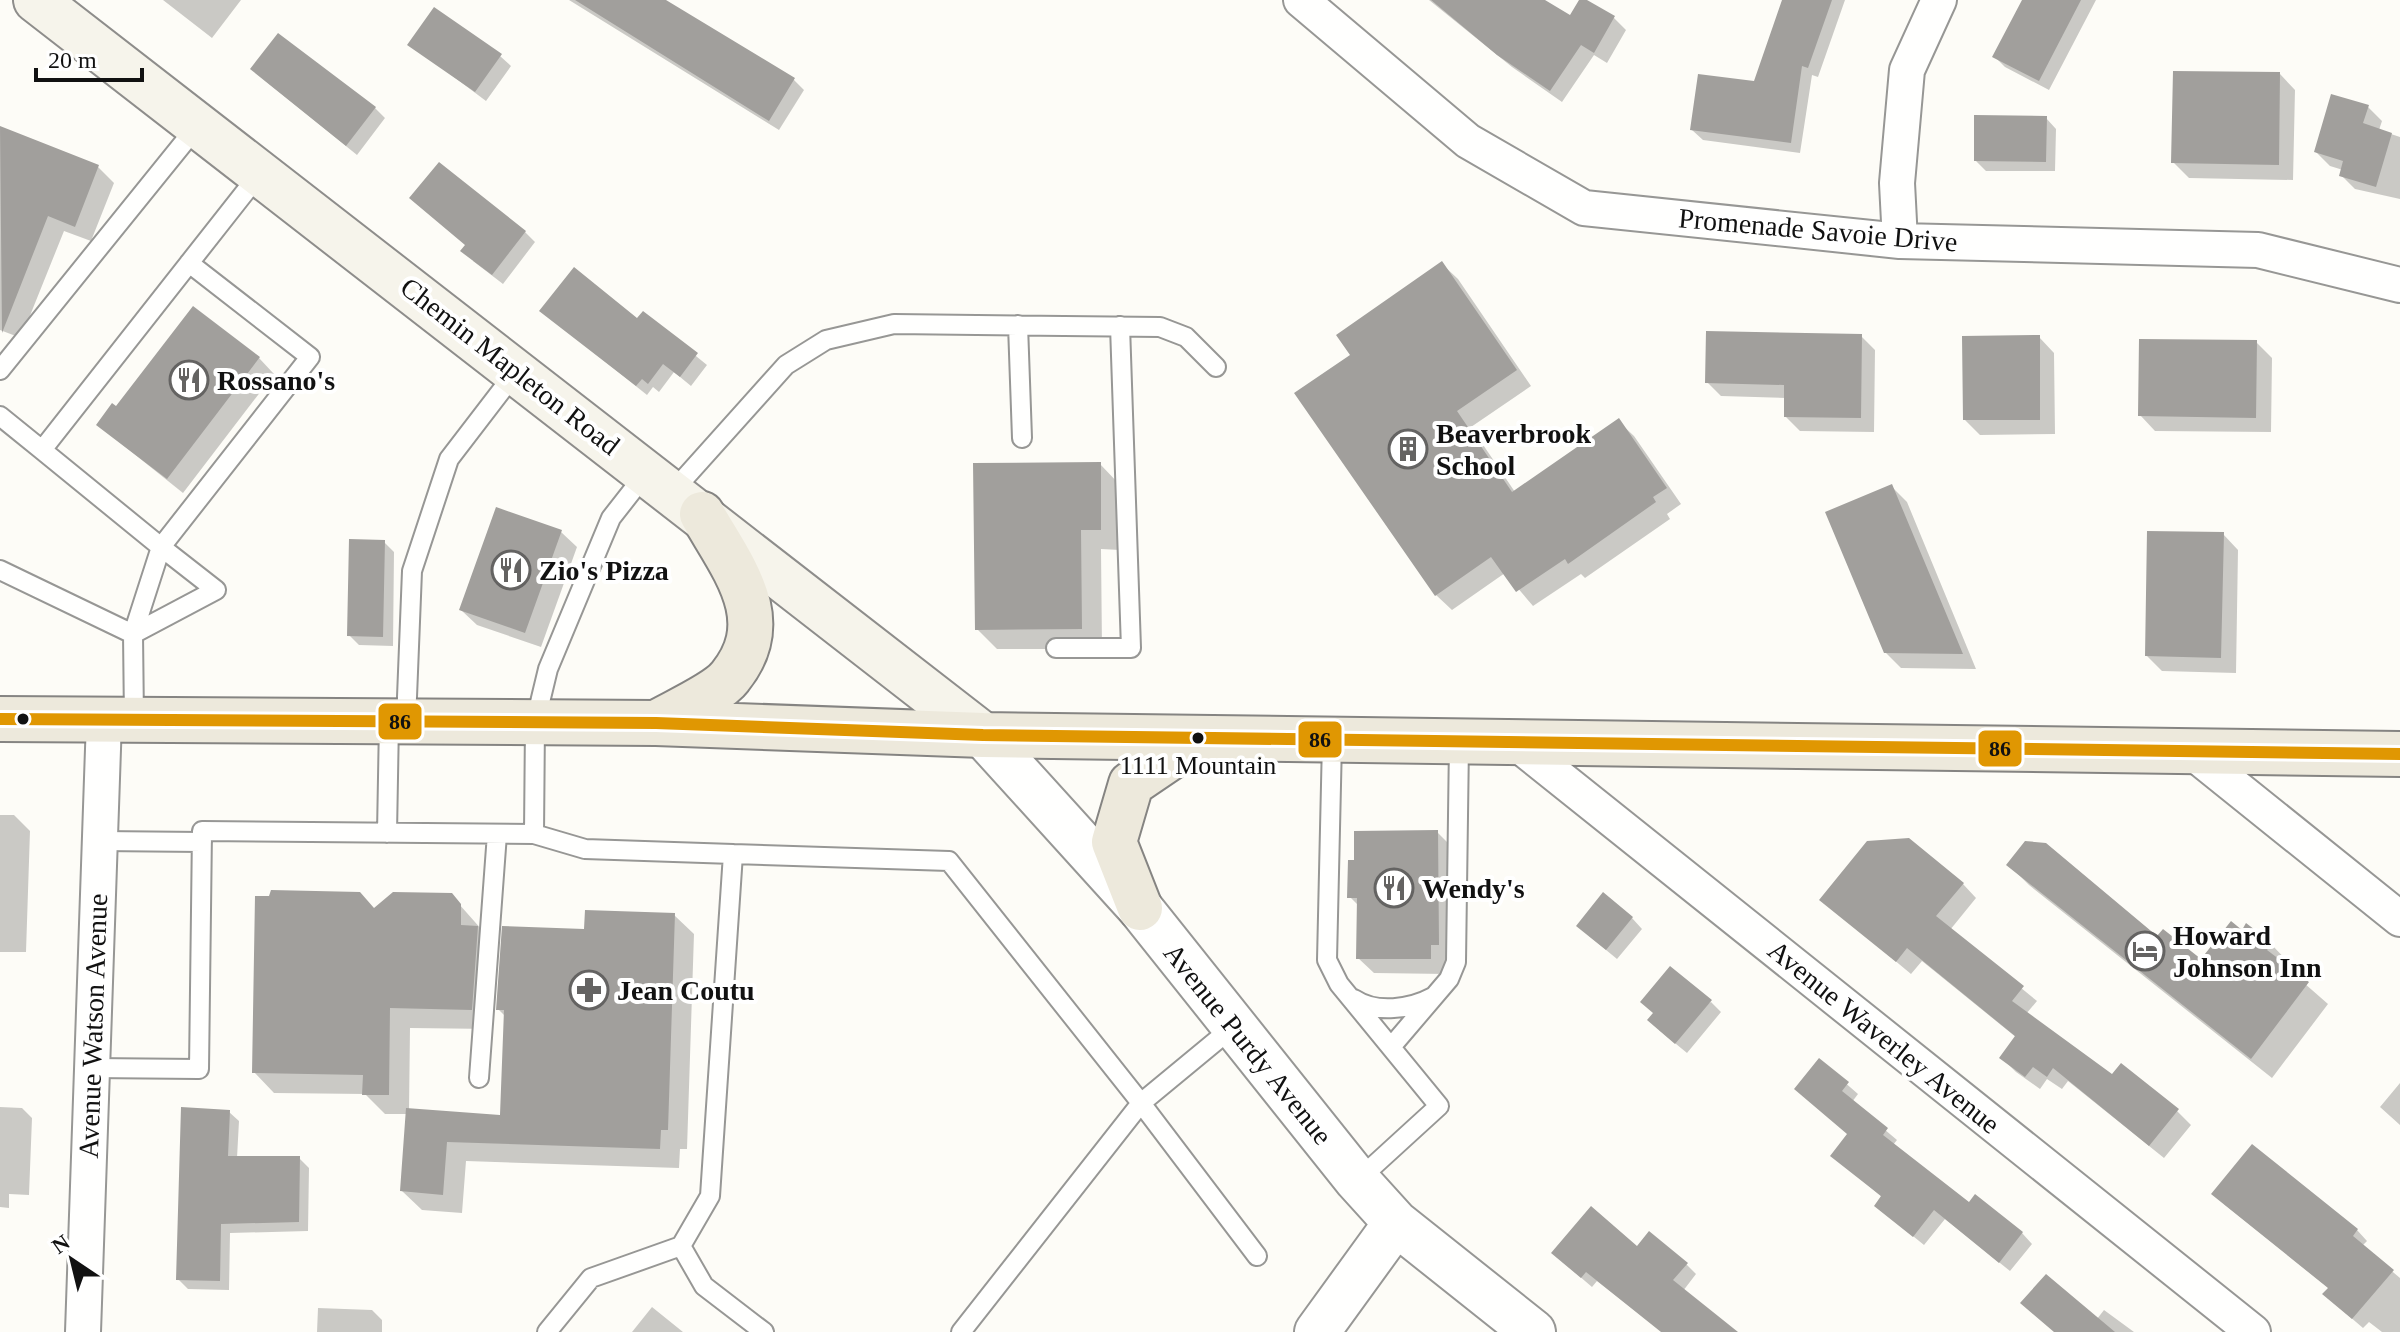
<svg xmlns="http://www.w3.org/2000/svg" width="2400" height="1332" viewBox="0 0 2400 1332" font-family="'Times New Roman',serif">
<rect width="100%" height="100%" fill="#fdfcf7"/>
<path fill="#0003" d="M163,0H241L212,38Z
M569,0H661L794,80L804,90L779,130Z
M1429,0H1499L1571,18L1583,0L1614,18L1626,30L1607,63L1594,55L1562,102L1512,67Z
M1784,0H1845L1818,77L1812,75L1800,153L1703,140L1692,130L1755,83Z
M2025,0H2096L2049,90L2005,67L1995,57Z
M410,44L500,56L511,66L486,101Z
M2280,74L2295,90L2293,180L2189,178L2173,162Z
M263,79L375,108L385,118L357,155Z
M2368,107L2382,121L2379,130L2400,137V199L2355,189L2341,175L2343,170L2330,166L2316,152Z
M2046,118L2056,129L2055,171H1986L1976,161Z
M0,128L98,167L114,183L91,241L64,231L21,338L0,330Z
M525,232L535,242L503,284L473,261Z
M1442,264L1458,279L1531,386L1471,427L1515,492L1618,421L1634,436L1681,504L1667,514L1670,519L1585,578L1581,574L1533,606L1505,573L1452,610L1436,595L1353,355Z
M542,311L637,321L643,313L707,365L691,386L674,372L659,392L653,387L647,395Z
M1861,336L1875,350L1874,432L1800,431L1786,417V398L1721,396L1707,382Z
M2039,337L2054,353L2055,434L1980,435L1965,420Z
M2256,342L2272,358L2271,432L2155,431L2140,415Z
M259,358L274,374L183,493L98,425Z
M1100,464L1120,485V550L1101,549L1102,649H997L977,629Z
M1891,486L1907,502L1976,669L1901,668L1885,652Z
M561,532L577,547L541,647L477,625L461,610Z
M2223,534L2238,550L2236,673L2162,671L2147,656Z
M384,542L394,552L393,646L359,645L349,635Z
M0,815H14L30,831L26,952H0Z
M1437,832L1453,848V960H1446V974L1374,973L1358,958L1359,906L1350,897Z
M2009,865L2201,961L2247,926L2271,944L2291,965L2288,969L2328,1004L2272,1078L2029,885Z
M1963,884L1976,898L1950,930L2037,1001L2026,1014L2112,1077L2177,1111L2191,1125L2164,1158L2068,1081L2062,1089L2047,1079L2040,1089L2016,1072L2002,1058L2017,1038L1922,961L1911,974L1822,900Z
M451,895L498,948L492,1029L410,1028L409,1111L502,1118L506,1017L498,1009L586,931L674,915L694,934L687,1149H680L679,1168L466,1161L462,1213L422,1210L402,1191L408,1114H385L365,1094L274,1093L254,1072L375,910Z
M1632,918L1642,929L1617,959L1589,936Z
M1711,1002L1721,1012L1687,1053L1659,1030Z
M1819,1060L1858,1094L1852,1102L1897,1140L1893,1145L1969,1205L2022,1233L2032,1244L2010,1271L1945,1219L1924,1245L1876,1206L1883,1198L1833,1156L1849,1135Z
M2400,1083V1125L2380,1107Z
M0,1107L22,1108L32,1118L29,1195L9,1194V1208L0,1207Z
M229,1112L239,1121L237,1158H299L309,1168L308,1231L230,1233L229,1290L188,1289L178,1279Z
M2224,1204L2357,1230L2367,1241L2362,1246L2400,1278V1332H2382L2369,1322L2363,1328L2335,1304L2330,1289Z
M1638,1248L1686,1264L1696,1274L1683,1291L1735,1332H1662L1597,1281L1592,1287L1564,1263Z
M652,1307L683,1332H632Z
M318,1308L372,1310L382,1320V1332H317Z
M2104,1310L2134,1332H2055L2097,1319Z"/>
<path fill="#a19f9c" d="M575,0H666L795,78L769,121Z
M1431,0H1545L1570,15L1579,0H1587L1615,16L1594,53L1581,45L1550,91L1497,55Z
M1782,0H1832L1808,68L1802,66L1791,143L1690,130L1698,74L1754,81Z
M2022,0H2081L2039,81L1992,57Z
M434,7L502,54L475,92L407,45Z
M278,33L376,107L346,146L250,69Z
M2173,71L2280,72L2279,165L2171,163Z
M2331,94L2369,105L2363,123L2392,133L2376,187L2339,176L2343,161L2314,152Z
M1974,115L2047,116L2046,162L1974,161Z
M0,126L99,165L75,227L48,216L2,333Z
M439,162L526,231L492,275L460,251L465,245L409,198Z
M1442,261L1517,370L1457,411L1512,492L1619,418L1667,488L1653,497L1656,502L1568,564L1565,559L1516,592L1491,557L1435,596L1294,393L1350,355L1336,335Z
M574,267L637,318L643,311L698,353L680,377L663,364L648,384L642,379L636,386L539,311Z
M193,306L260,357L167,479L96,425L112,403L116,406Z
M1706,331L1862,334L1861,418L1784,417V385L1705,383Z
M2040,335V420H1963L1962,336Z
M2139,339L2257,340L2256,418L2138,416Z
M1101,462V530H1081L1082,629L975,630L973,463Z
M1892,484L1963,654L1884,653L1825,512Z
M496,507L562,530L525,633L459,610Z
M2147,531L2224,532L2221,658L2145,656Z
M349,539L385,540L383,637L347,636Z
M1438,830L1439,945H1431V959H1356L1357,898H1347L1348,860H1354V831Z
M1909,838L1964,883L1936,916L2024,986L2012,1001L2112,1074L2121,1063L2179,1109L2149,1146L2053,1068L2047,1077L2033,1067L2025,1077L1999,1058L2015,1036L1907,948L1896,962L1819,900L1867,841Z
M2025,841L2046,843L2157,936L2163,929L2201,959L2231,921L2242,930L2246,923L2272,943L2267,950L2309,982L2251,1059L2006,865Z
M271,890L360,892L374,908L393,892L452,893L461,904V925L478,926L472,1010L390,1008L389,1095H362L363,1075L252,1073L255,896H269Z
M1603,892L1633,917L1606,950L1576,926Z
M585,910L675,913L668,1130H661L660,1149L447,1142L443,1195L400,1191L406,1108L500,1115L504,1010H496L502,926L584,929Z
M1670,966L1712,1000L1675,1044L1647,1020L1653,1013L1640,1002Z
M1819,1058L1849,1082L1842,1091L1888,1128L1883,1135L1969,1202L1975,1194L2023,1232L1999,1263L1934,1210L1913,1237L1874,1206L1881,1196L1830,1156L1847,1134L1794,1089Z
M181,1107L230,1110L228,1156H300L299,1222L221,1224L220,1281L176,1280Z
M2252,1144L2358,1229L2353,1236L2394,1270L2352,1319L2322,1294L2328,1288L2211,1194Z
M1591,1206L1637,1246L1649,1231L1688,1263L1673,1280L1738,1332H1661L1586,1272L1581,1278L1551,1253Z
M2046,1274L2115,1332H2054L2020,1303Z"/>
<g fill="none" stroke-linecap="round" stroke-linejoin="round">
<defs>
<path id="service" d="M189,263L310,357L161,547L42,450L260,173
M1018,325L1022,438
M0,370L198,125
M0,416L42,450
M673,491L786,365L826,340L894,324L1160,327L1186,337L1216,367
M161,547L216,590L133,634Z
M0,570L133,634L134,720
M1056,648H1131L1120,326
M406,722L412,571L449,459L515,373
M1332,741L1327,960L1339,984L1439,1106L1358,1180
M387,833L389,722
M534,834L585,849L733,854
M100,841L202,842
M1354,999C1376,1014 1411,1009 1433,997
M1391,1047L1449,979L1456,962L1459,743
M92,1068L199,1069L202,831L534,834L535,723L548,669L611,518L647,472
M479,1078L497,834
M547,1332L591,1278L681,1246
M764,1332L704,1286L681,1246L710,1196L733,854L949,861L1141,1103L1257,1256
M961,1332L1141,1103L1233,1027"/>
<path id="minor" d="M1301,0L1468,141L1584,208L1900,241L2258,250L2400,285
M1900,241L1897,183L1907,70L1939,0
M1515,742L2253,1332
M2192,752L2400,919
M83,1332L104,720"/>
<path id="tertiary" d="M983,735L1140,908L1357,1180L1396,1223L1533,1332
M1317,1332L1396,1223"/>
<path id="secondary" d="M36,0L983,735"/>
<path id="primary" d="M0,719L656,723L983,735L2400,754
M656,723C675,712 718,693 730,677C777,619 732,567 702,514
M1140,908L1114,842L1131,784L1199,738"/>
</defs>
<use href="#service" stroke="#979795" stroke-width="22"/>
<use href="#minor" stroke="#979795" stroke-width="38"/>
<use href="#tertiary" stroke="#979795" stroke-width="48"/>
<use href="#secondary" stroke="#8e8d8b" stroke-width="48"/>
<use href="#primary" stroke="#858482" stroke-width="48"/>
<use href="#service" stroke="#fffffe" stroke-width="18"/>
<use href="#minor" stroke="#fffffe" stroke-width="34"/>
<use href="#tertiary" stroke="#fffffe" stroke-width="44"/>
<use href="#secondary" stroke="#f6f4eb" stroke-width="44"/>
<use href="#primary" stroke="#ede9dc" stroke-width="44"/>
<defs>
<path id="bus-1" d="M0,719L656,723L983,735L2400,754"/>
</defs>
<use href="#bus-1" stroke="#fff" stroke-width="18"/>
<use href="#bus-1" stroke="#e09702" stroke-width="12"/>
</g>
<defs>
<symbol id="restaurant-ring" viewBox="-11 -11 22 22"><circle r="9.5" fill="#fff" stroke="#646362" stroke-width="1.5"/><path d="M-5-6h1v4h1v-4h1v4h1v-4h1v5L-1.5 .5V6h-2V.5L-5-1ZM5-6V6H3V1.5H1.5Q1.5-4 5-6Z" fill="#646362"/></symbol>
<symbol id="building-ring" viewBox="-11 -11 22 22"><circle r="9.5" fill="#fff" stroke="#646362" stroke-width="1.5"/><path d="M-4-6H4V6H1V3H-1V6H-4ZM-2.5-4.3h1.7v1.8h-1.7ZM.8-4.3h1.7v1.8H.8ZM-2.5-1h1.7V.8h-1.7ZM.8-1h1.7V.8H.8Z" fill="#646362"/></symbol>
<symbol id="hotel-ring" viewBox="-11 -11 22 22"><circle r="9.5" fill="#fff" stroke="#646362" stroke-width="1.5"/><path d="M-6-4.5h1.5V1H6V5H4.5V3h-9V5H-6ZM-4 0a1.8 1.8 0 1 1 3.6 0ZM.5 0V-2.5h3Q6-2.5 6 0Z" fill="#646362"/></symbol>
<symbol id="pharmacy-ring" viewBox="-11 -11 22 22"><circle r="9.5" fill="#fff" stroke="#646362" stroke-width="1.5"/><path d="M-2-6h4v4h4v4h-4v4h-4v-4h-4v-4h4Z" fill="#646362"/></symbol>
</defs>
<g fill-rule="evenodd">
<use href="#restaurant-ring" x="167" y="358" width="44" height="44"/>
<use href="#building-ring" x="1386" y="427" width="44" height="44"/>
<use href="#restaurant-ring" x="489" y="548" width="44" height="44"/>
<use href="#restaurant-ring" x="1372" y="866" width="44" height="44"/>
<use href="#hotel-ring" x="2123" y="929" width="44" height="44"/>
<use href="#pharmacy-ring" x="567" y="968" width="44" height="44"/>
</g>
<g fill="#111" stroke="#fff" stroke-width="3">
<circle cx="23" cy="719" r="7"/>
<circle cx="1198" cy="738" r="7"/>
</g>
<g text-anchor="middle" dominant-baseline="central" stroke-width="8" stroke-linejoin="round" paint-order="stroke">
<g font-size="26" fill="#111" stroke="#fff">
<text x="1198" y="765">1111 Mountain</text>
</g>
<g font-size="28" fill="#111" stroke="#fff">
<text transform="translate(1818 230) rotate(5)">Promenade Savoie Drive</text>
<text transform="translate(510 366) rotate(38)">Chemin Mapleton Road</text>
<text transform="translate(93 1026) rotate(-88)">Avenue Watson Avenue</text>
<text transform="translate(1884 1037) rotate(39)">Avenue Waverley Avenue</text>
<text transform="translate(1248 1044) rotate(51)">Avenue Purdy Avenue</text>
</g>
<g font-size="28" font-weight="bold" fill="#111" stroke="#fff" text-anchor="start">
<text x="217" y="380">Rossano's</text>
<text x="1436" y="433">Beaverbrook<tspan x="1436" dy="32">School</tspan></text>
<text x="539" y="570">Zio's Pizza</text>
<text x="1422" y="888">Wendy's</text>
<text x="2173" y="935">Howard<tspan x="2173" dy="32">Johnson Inn</tspan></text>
<text x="617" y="990">Jean Coutu</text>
</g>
</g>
<g stroke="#fff" stroke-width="3">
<rect x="377" y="702" width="46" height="39" rx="8" fill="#e09702"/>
<rect x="1297" y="720" width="46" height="39" rx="8" fill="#e09702"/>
<rect x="1977" y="729" width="46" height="39" rx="8" fill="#e09702"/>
</g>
<g font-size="22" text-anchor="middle" font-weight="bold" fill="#111">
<text x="400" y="729">86</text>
<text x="1320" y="747">86</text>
<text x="2000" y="756">86</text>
</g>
<g transform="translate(72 1260) rotate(325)" stroke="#ffffff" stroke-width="6" paint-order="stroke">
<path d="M0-6L14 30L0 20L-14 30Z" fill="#111111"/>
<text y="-12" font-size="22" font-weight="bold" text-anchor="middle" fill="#111111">N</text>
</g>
<path d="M36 68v12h106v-12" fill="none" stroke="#111111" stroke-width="4"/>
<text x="48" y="68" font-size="24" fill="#111111" stroke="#ffffff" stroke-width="6" paint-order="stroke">20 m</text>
</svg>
